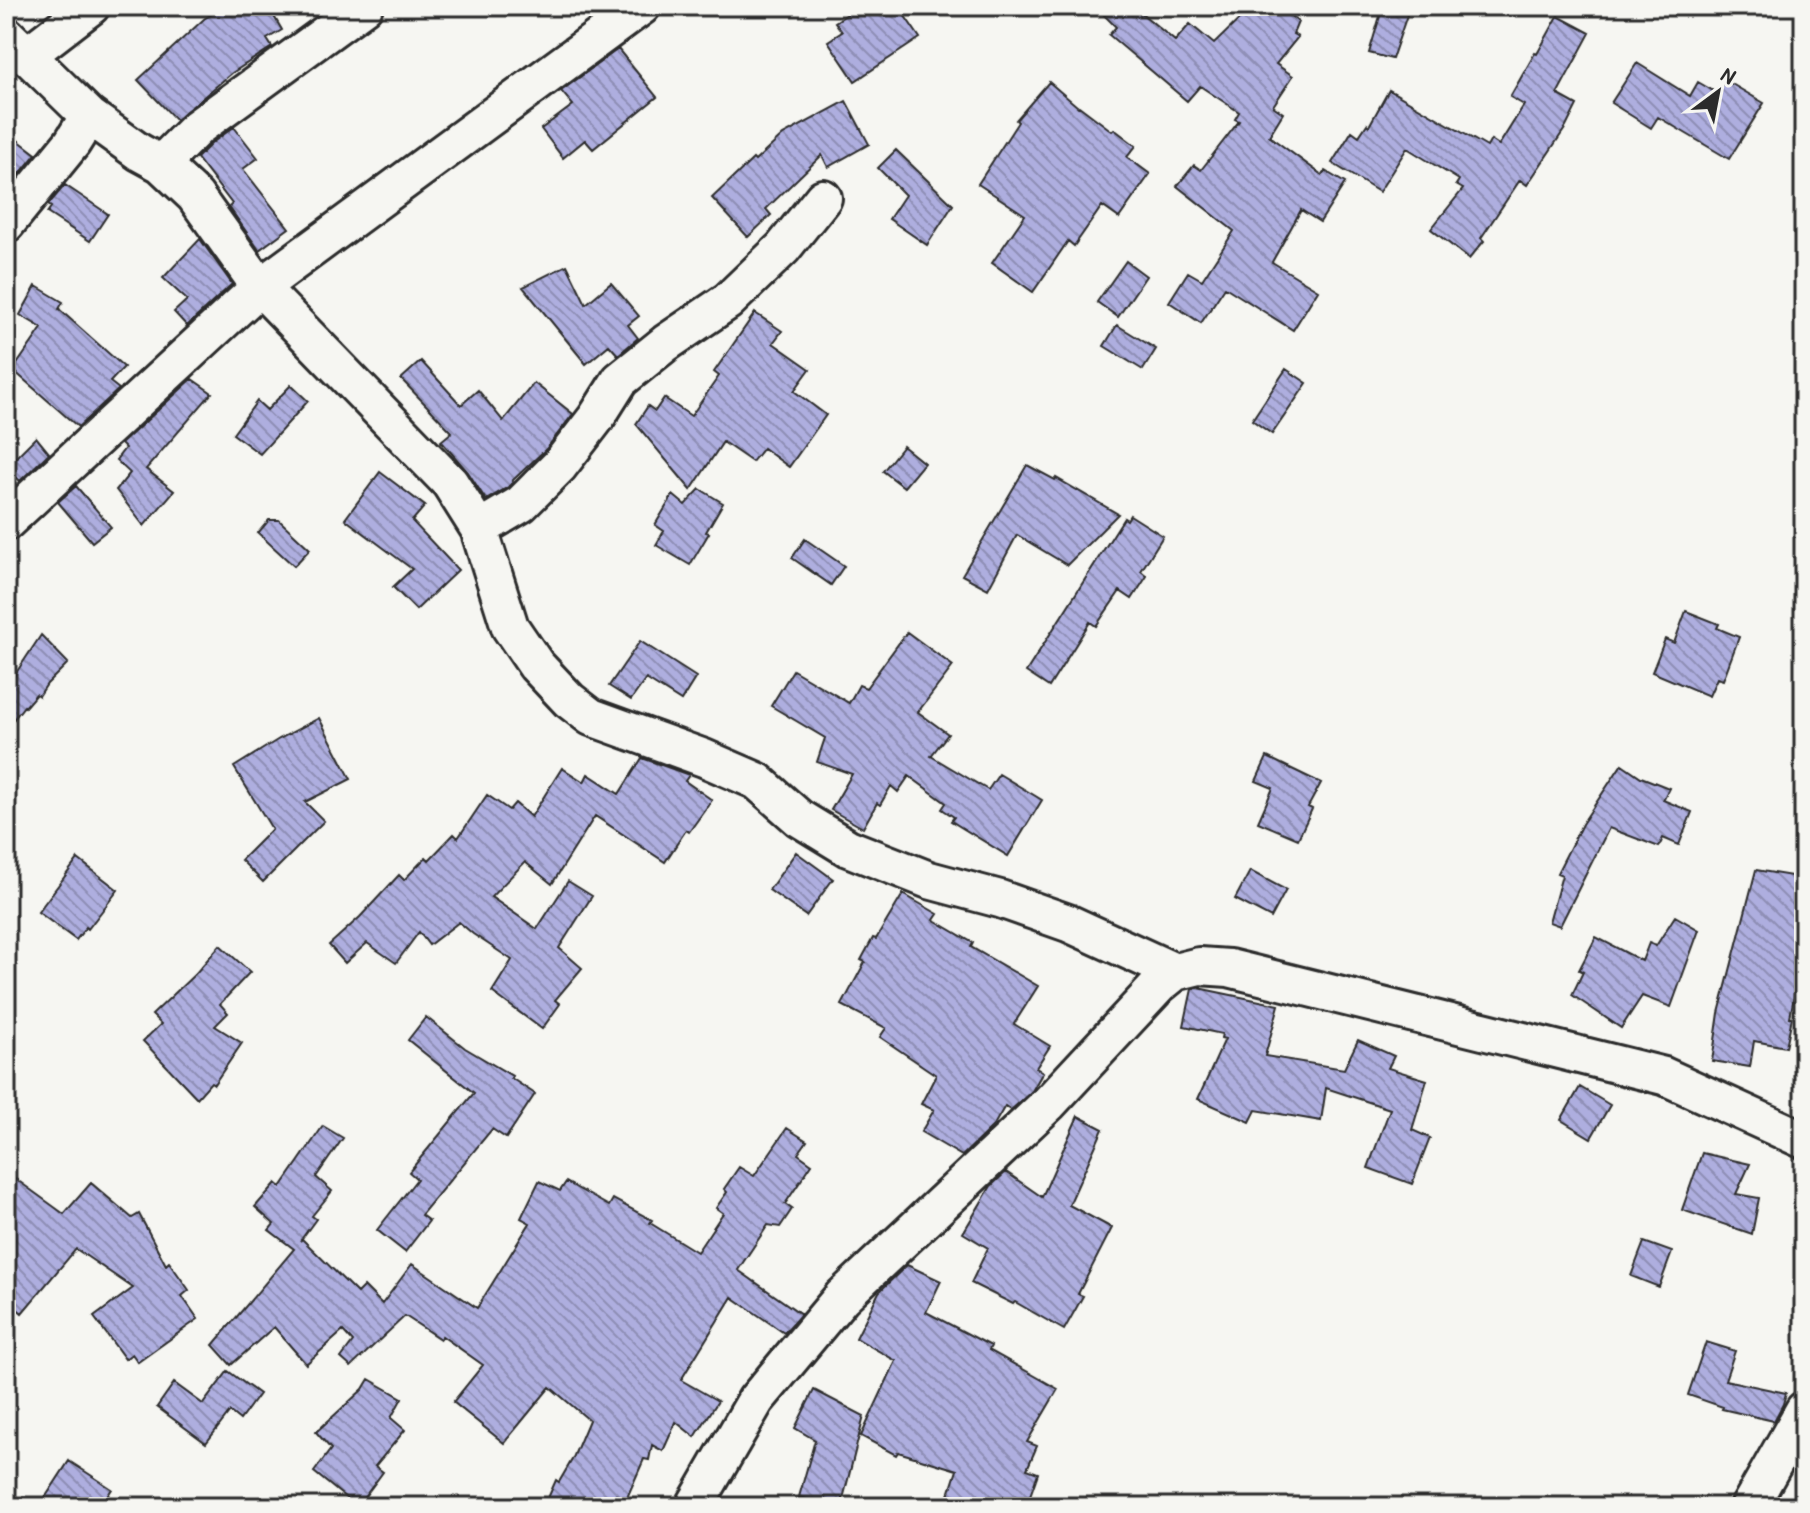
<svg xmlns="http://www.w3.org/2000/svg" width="1810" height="1513" viewBox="0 0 1810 1513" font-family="'Patrick Hand',sans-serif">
<defs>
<pattern id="building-back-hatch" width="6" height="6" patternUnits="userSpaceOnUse" patternTransform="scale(2)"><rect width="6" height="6" fill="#aeaedf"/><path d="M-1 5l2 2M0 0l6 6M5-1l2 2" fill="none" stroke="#8e8eb5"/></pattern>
</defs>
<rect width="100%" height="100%" fill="#f6f6f2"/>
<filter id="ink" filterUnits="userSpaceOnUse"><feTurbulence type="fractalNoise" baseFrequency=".0125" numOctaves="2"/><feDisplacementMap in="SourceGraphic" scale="16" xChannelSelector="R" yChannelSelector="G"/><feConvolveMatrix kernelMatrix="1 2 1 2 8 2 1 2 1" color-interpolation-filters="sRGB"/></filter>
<g filter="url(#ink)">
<path fill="url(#building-back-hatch)" stroke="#2b2b2b" stroke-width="2" d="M227,6H246L251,15L268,6L282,30L267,39L272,47L232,73L176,120L138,80L205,18Z
M860,6H898L920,38L855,81L828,41L842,32L835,22Z
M1095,6H1133L1175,41L1190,24L1214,44L1253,6H1279L1298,22L1293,34L1298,37L1276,64L1293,76L1273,106L1283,113L1269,136L1322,175L1325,171L1345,183L1320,222L1301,210L1272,262L1318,290L1293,330L1225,287L1201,323L1169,302L1188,272L1202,280L1234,231L1177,186L1194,165L1201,170L1239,121L1235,119L1239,112L1200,86L1187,101L1109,35L1116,27Z
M1383,6H1410L1392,59L1369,53Z
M1558,16L1590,33L1557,94L1577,105L1566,127L1527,185L1520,180L1481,238L1484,241L1469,259L1431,229L1463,189L1456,185L1459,180L1407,148L1379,192L1332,163L1352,131L1359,136L1367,124L1369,126L1389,90L1487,147L1491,140L1499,145L1524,105L1510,97L1535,53L1537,54Z
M618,49L657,97L593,149L585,140L563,158L541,129L573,105L561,91Z
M1637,63L1690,96L1698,82L1717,93L1725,80L1764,103L1729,159L1658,117L1651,128L1611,103Z
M1049,82L1078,107L1079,106L1112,131L1114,129L1136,146L1127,157L1150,174L1119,218L1102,206L1074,246L1068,241L1033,292L992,263L1025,215L978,184L1018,122L1016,120Z
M846,101L869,144L828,167L822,155L766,209L771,215L748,237L712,198L753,159L755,161L783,135Z
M234,127L258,158L243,169L289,228L259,250L229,207L232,204L197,158L212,143Z
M6,131L36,154L15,180L6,173Z
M896,150L953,205L927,245L889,219L905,195L878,168Z
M65,185L108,214L90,241L47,213L51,207L48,205Z
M200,239L232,284L187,326L174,312L187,300L163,278Z
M1126,261L1146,276L1118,317L1097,302Z
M567,265L586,304L611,283L639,316L628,325L638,338L618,355L609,345L586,364L523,287Z
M36,286L63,302L59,309L124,367L110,382L119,389L78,427L13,370L42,328L20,315Z
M755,313L782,331L773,343L810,369L794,391L826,415L789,467L763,448L752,462L723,442L691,490L636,424L648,406L655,411L664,398L691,416L719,376L714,372Z
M1117,325L1156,349L1143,370L1104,346Z
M421,361L461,405L478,390L503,421L534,383L573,414L546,449L512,481L513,482L508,487L486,500L468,472L441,441L452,432L401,379Z
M1286,369L1307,383L1272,434L1252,420Z
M192,379L212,393L146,469L174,491L144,526L116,490L130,473L116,460L125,448L121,444Z
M291,385L308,401L260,454L233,434L257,401L267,410Z
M36,437L49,453L20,481L6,467Z
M903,446L924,463L904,487L883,471Z
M1027,465L1055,480L1056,478L1118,514L1067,565L1017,535L988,589L962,575Z
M380,472L425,506L412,521L458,570L416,610L393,587L412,569L345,519Z
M76,486L111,527L92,542L58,502Z
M700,489L723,503L706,532L709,533L690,565L656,545L664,531L655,525L673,495L685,505Z
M1130,515L1163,536L1141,571L1147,576L1132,599L1120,591L1096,626L1090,622L1049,687L1026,672L1124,518L1127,520Z
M269,520H279L310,549L294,566L258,533Z
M805,539L844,566L831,585L792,558Z
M1686,611L1719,624L1717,628L1739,637L1723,680L1717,678L1709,696L1652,672L1665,639L1674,643Z
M907,632L953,666L918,712L948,734L931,756L988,790L999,774L1042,800L1008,856L951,821L954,817L942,809L946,803L909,776L898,792L891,786L880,805L877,803L863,828L831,810L852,774L817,762L825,738L771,706L793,670L849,703L859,685L866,688Z
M41,635L68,663L47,684L39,696L36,694L25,707L24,706L6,729V688Z
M640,641L696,677L681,701L646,679L631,700L609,686Z
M319,718L351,779L305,802L324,821L263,882L241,860L272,829L234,767L279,739Z
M1267,757L1321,783L1308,807L1312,809L1298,839L1258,822L1273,788L1256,781Z
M642,758L689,775L685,781L712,800L689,832L686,830L665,862L595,816L552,884L525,862L491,897L537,929L568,881L592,896L559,948L582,968L555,1000L560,1004L542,1029L492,992L512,960L473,934L459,922L429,945L419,932L396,963L367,943L345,963L329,945L360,917L399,875L404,880L426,857L429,860L454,834L458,838L487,795L509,810L515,803L531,817L562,768L584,782L588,774L619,794Z
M1622,764L1641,777L1669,788L1663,800L1692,812L1679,845L1663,838L1659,847L1609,828L1560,926L1549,922L1562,875L1557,873L1582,824Z
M796,852L833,879L806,916L769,890Z
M78,859L118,890L88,929L86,927L76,940L38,912Z
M1756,870L1804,878V948L1790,1017H1792L1786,1047L1754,1041L1750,1067L1712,1061L1719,1013Z
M1250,871L1286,890L1271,918L1235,899Z
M903,894L938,914L934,920L973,943L971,947L1038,986L1014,1024L1050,1046L1036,1068L1043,1072L1032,1091L1011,1110L1005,1106L994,1125L962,1156L921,1132L934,1110L921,1104L936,1075L880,1037L886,1028L842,1005L865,962L861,960L873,938L876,939Z
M1675,916L1699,930L1671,1007L1642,996L1621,1028L1572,995L1583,972L1579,970L1596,937L1642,961L1649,943L1656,946Z
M220,945L250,972L220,1004L228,1013L215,1026L242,1043L214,1084L211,1082L197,1098L143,1041L161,1024L152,1015L196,973Z
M1198,988L1279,1005L1265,1056L1344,1069L1358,1040L1394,1056L1388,1068L1427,1080L1412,1130L1430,1138L1412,1184L1368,1168L1390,1109L1326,1088L1321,1121L1256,1110L1250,1122L1198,1099L1225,1039L1221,1038L1222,1034L1184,1026L1192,989Z
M426,1017L465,1048L512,1076L511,1078L535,1094L506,1138L492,1129L421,1215L429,1221L405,1252L377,1230L417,1179L409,1172L474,1093L408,1040Z
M1580,1087L1610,1105L1591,1138L1561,1120Z
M1078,1116L1103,1129L1069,1205L1112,1228L1078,1294L1083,1296L1064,1330L1015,1302L1013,1304L971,1283L988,1248L963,1233L991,1186L1006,1172L1042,1197Z
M323,1126L343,1138L316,1177L332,1191L312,1216L316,1219L300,1241L302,1239L357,1293L364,1286L382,1304L412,1264L477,1308L530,1223L521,1218L539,1181L560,1191L566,1182L609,1206L613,1199L652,1220L650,1223L697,1252L723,1213L716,1208L727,1192L724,1189L739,1167L754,1176L787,1128L807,1141L798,1154L812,1164L785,1204L792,1209L780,1227L768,1225L738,1270L801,1314L784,1333L732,1297L681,1380L718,1401L695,1437L676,1422L663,1451L652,1445L649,1460L644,1459L626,1500L616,1495L612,1506L614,1507H544L556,1480L559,1482L573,1458L589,1420L550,1387L504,1443L453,1402L483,1365L442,1336L440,1339L405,1316L351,1367L341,1358L353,1342L343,1331L306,1364L274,1327L231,1365L213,1345L294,1249L269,1230L274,1224L255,1207L276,1183L281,1187Z
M1702,1153L1750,1164L1736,1194L1759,1198L1752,1234L1682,1210Z
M6,1172L64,1214L91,1183L132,1218L139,1214L166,1265L169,1262L189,1290L182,1296L198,1319L138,1362L132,1354L125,1359L94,1317L133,1288L76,1249L22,1313L6,1299Z
M1644,1242L1672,1252L1659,1287L1631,1276Z
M907,1265L941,1281L926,1312L991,1346L989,1350L1058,1389L1027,1442L1037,1446L1027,1469L1038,1473L1026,1507H945L957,1470L898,1452L896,1455L861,1436L896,1361L856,1338L879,1292Z
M1706,1342L1735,1351L1725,1380L1786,1393L1783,1404L1774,1421L1722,1409L1723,1407L1688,1395Z
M228,1371L259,1394L240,1420L230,1412L206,1443L157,1407L174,1383L203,1404Z
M369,1379L402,1398L391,1418L405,1430L375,1466L383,1472L357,1507L314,1472L331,1449L316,1432L363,1389Z
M814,1390L864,1416L841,1507L799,1497L815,1440L795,1428Z
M69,1461L112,1489L100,1507H39Z"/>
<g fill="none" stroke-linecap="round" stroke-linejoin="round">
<defs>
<path id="minor" d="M6,35L89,116L139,152L161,164L195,196L260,287L450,483L479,529L510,627L536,665L569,700L591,717L704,758L757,781L799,818L848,848L929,880L1000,899L1068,923L1175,972
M26,56L91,6
M161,164L198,127L364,6
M6,224L72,143L89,116
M6,522L260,287L642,6
M479,529L521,504L559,466L596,418L620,380L666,343L728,301L783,248L823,198
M694,1507L756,1400L842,1297L1049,1103L1159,985L1175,972L1199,966L1229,968L1664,1076L1804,1140
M1749,1507L1804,1410"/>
</defs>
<use href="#minor" stroke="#2b2b2b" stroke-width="42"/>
<use href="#minor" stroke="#f6f6f2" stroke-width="36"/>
</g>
</g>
<rect width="1810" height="1513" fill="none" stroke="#f6f6f2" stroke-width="32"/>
<rect x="16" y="16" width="1778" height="1481" fill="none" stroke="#2b2b2b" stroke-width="3" filter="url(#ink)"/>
<g transform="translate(1718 92) rotate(32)" stroke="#f6f6f2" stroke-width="6" paint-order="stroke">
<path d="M0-6L14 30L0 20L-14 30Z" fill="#2b2b2b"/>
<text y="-12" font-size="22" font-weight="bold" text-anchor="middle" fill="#2b2b2b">N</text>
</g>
</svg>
